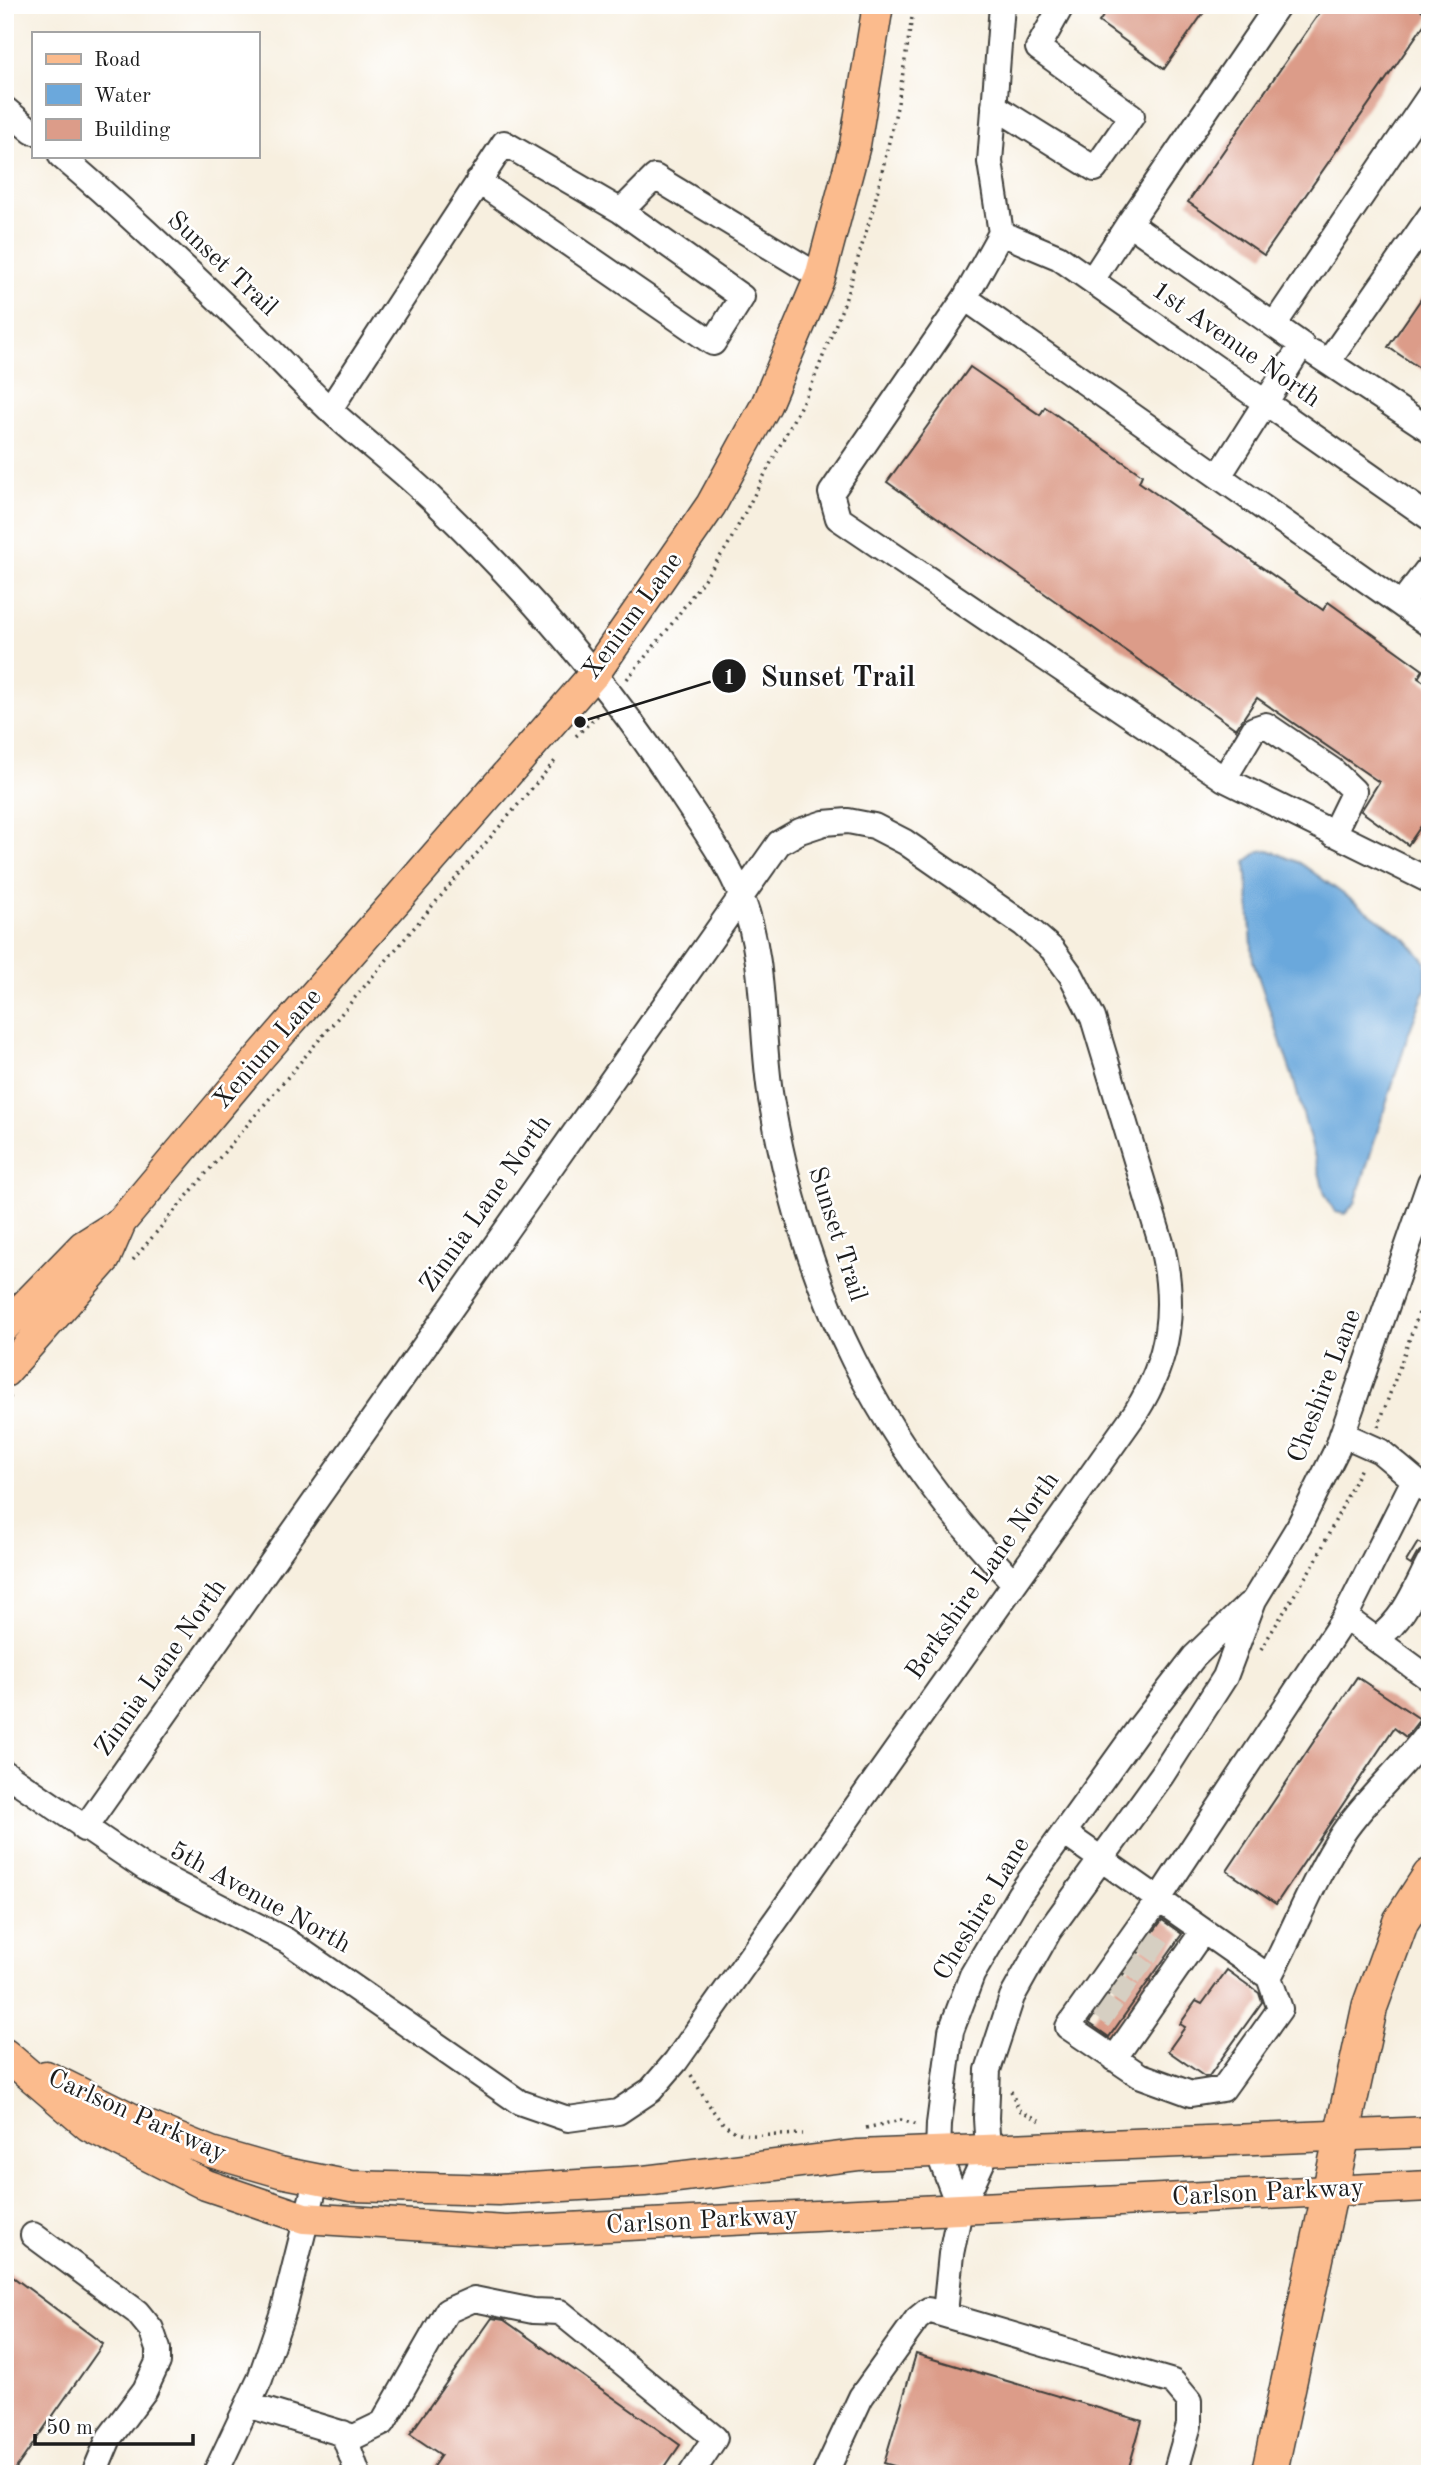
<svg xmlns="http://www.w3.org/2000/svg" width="1435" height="2479" viewBox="0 0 1435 2479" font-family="'Old Standard TT',serif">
<rect width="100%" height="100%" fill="#fff"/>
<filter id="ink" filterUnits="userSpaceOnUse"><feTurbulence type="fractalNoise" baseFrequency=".0143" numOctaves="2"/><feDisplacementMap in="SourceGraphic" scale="14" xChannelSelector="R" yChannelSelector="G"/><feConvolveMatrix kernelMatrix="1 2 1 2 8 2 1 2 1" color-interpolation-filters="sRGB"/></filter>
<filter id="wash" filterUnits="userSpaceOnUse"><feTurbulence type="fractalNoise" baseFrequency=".00686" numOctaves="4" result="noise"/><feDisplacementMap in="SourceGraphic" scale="28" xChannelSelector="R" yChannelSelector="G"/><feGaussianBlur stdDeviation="1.57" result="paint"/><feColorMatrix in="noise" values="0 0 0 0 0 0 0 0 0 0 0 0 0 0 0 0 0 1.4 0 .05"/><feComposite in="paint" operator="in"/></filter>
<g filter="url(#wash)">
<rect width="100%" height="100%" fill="#f7efdf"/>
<path fill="#6ba8dc" stroke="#44627c" stroke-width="2" d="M1269,850L1300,863L1406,939L1426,962V988L1408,1035L1355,1203L1345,1214L1335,1212L1325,1194L1293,1078L1253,961L1246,861L1260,851Z"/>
<g id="blocks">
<path fill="#dc9c89" d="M1111,5H1209L1164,69L1099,22Z
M1325,5H1414L1430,16L1264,255L1188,202Z
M1430,286V375L1388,347Z
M970,367L1040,415L1045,407L1142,475L1139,482L1323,610L1328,602L1423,670L1418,678L1430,686V813L1408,845L1361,811L1379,782L1257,698L1236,729L887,482Z
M1418,1542L1427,1547L1417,1554L1411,1565L1406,1562Z
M1357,1677L1420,1719L1406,1737L1394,1728L1276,1904L1227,1871Z
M1162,1920L1182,1934L1109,2037L1089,2023Z
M1227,1970L1259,1993L1262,2002L1209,2076L1205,2077L1168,2051L1185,2027L1180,2024L1196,2001L1202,2004Z
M5,2271L103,2344L12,2474H5Z
M492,2318L504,2320L680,2445L660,2474H428L441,2455L410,2434Z
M916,2354L1142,2421L1127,2474H921L884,2463Z"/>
</g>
</g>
<g filter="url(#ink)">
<use href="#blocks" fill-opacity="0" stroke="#3d3c39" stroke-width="2"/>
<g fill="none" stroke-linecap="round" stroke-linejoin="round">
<path stroke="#d6cfc2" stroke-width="24" stroke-dasharray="24 12" stroke-linecap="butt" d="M1142,1939L1167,1956
M1127,1960L1151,1978
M1111,1982L1136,1999
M1096,2003L1120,2020"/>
<defs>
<path id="minor" d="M994,106L1095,169L1132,116L1038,48L1062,5
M5,109L33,132
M61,156C124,209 184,267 244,324C274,353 302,384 332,412C365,442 401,469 433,500C525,588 609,683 679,791C700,824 728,861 742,898C767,963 760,1031 771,1099C804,1293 878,1441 1014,1583
M478,181L713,343L742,297L621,211
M1129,223L1278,5
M1001,233L1058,257L1430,518
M1092,280L1129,223L1302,345L1219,476
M965,298L1001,233L990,162L1002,5
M1274,325L1430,95
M1314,353L1430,430
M1328,362L1430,216
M330,409L504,143L621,211L655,177L820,277
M1401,604L1430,566
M1430,625L965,298L831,493L838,518L1224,779L1430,881
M1224,779L1254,729L1266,725L1332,770L1354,791L1333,834
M1342,1434L1380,1451L1430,1493
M1345,1617L1414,1480
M1378,1638C1405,1618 1414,1591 1430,1561
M5,1773L145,1868L287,1941L519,2102L568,2119L618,2112L651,2090L676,2061L1136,1412C1170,1358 1176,1307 1162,1246L1093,1018L1071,975L1052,949L1023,924L905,842L874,826L848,821L824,823L800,831L779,843L84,1829
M1064,1833L1269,1977L1280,2009L1223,2089L1191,2094L1139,2075L1068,2027L1158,1900L1345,1617L1430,1679
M1269,1977C1295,1929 1313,1879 1343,1833C1368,1796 1404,1767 1430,1730
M1114,2059L1203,1931
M960,2210L938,2152L939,2124L951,2031L972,1975L1019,1895L1139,1728L1194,1657L1248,1605
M33,2235L137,2312L151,2329L158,2349V2362L145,2390L109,2438L94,2474
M945,2313L951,2254L960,2210L988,2150L986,2118L988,2070L1012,1997L1049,1931L1162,1775L1225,1677L1254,1600L1299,1526L1337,1449L1430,1182
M248,2405L354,2437L383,2423L447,2311L474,2299L533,2311L560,2312L715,2438L691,2474
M343,2433L358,2474
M215,2474L260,2379L284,2309L316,2181
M825,2474L861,2397L917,2319L928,2310L1173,2382L1189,2401V2425L1175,2474"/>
<path id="major" d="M5,1326L83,1246L121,1222
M5,1372L105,1259L121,1222L259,1058L595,673L711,505L766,405L820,277L855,145L878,5
M5,2054L89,2126L206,2185L304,2218L506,2231L1430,2186
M46,2076L145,2125L211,2152L280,2172L351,2186L498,2190L644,2181L858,2155L1430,2132"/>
<path id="highway" d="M1269,2474L1370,2006L1401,1921L1430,1876"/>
</defs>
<use href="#minor" stroke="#3d3c39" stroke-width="28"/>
<use href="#major" stroke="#3d3c39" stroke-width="33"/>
<use href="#highway" stroke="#3d3c39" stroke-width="38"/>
<path stroke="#3d3c39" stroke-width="3.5" stroke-dasharray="2 5" stroke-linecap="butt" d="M627,679L668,629L727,547L812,384L845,301L874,206L898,103L914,5
M576,736L598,715
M133,1260L555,761
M5,1403L11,1396
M1378,1427L1430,1282
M1261,1649L1316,1560L1362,1466
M691,2075C730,2141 727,2137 803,2134
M1011,2091L1019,2110L1041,2121
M866,2128L901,2120L917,2125"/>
<use href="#minor" stroke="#fff" stroke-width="24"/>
<use href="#major" stroke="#fbbb8d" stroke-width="30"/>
<use href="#highway" stroke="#fbbb8d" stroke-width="35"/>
</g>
</g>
<g text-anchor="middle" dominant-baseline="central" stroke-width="5" stroke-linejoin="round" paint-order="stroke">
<g font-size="26" fill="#1c1c1c" stroke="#fff">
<text transform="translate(222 264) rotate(43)">Sunset Trail</text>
<text transform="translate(1236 345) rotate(35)">1st Avenue North</text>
<text transform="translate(633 616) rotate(-54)">Xenium Lane</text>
<text transform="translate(268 1049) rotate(-49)">Xenium Lane</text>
<text transform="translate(486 1204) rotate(-55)">Zinnia Lane North</text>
<text transform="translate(837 1234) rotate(72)">Sunset Trail</text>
<text transform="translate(1325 1386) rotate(-69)">Cheshire Lane</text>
<text transform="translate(983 1576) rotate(-55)">Berkshire Lane North</text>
<text transform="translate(161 1668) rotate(-55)">Zinnia Lane North</text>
<text transform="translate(260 1898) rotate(29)">5th Avenue North</text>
<text transform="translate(982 1909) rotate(-59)">Cheshire Lane</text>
<text transform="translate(137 2116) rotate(24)">Carlson Parkway</text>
<text transform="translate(1268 2193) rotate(-3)">Carlson Parkway</text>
<text transform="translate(702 2221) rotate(-3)">Carlson Parkway</text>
</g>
</g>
<path fill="none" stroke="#1c1c1c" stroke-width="2.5" d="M580 722L729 676"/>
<g fill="#1c1c1c" stroke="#fff" stroke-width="2.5">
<circle cx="580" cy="722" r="7"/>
<circle cx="729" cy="676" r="18"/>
</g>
<g font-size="21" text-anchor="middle" font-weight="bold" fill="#fff">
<text x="729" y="684">1</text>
</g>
<g font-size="28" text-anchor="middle" font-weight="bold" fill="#1c1c1c" stroke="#fff" stroke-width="5" stroke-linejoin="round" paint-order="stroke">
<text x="838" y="686">Sunset Trail</text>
</g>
<rect width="1435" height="2479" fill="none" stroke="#fff" stroke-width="28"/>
<rect x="32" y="32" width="228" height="126" fill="#ffffff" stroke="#a4a4a4" stroke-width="2"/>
<rect x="46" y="54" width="35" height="10" fill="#fbbb8d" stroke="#a4a4a4" stroke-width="2"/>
<text x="94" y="66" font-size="21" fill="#1c1c1c">Road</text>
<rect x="46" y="84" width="35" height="21" fill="#6ba8dc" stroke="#a4a4a4" stroke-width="2"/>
<text x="94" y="102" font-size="21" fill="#1c1c1c">Water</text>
<rect x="46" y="119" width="35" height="21" fill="#dc9c89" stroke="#a4a4a4" stroke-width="2"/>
<text x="94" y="136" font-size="21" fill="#1c1c1c">Building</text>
<path d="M35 2434v10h158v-10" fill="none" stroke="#1c1c1c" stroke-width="3.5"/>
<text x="46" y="2434" font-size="21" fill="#1c1c1c" stroke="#ffffff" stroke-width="5" paint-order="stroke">50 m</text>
</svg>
